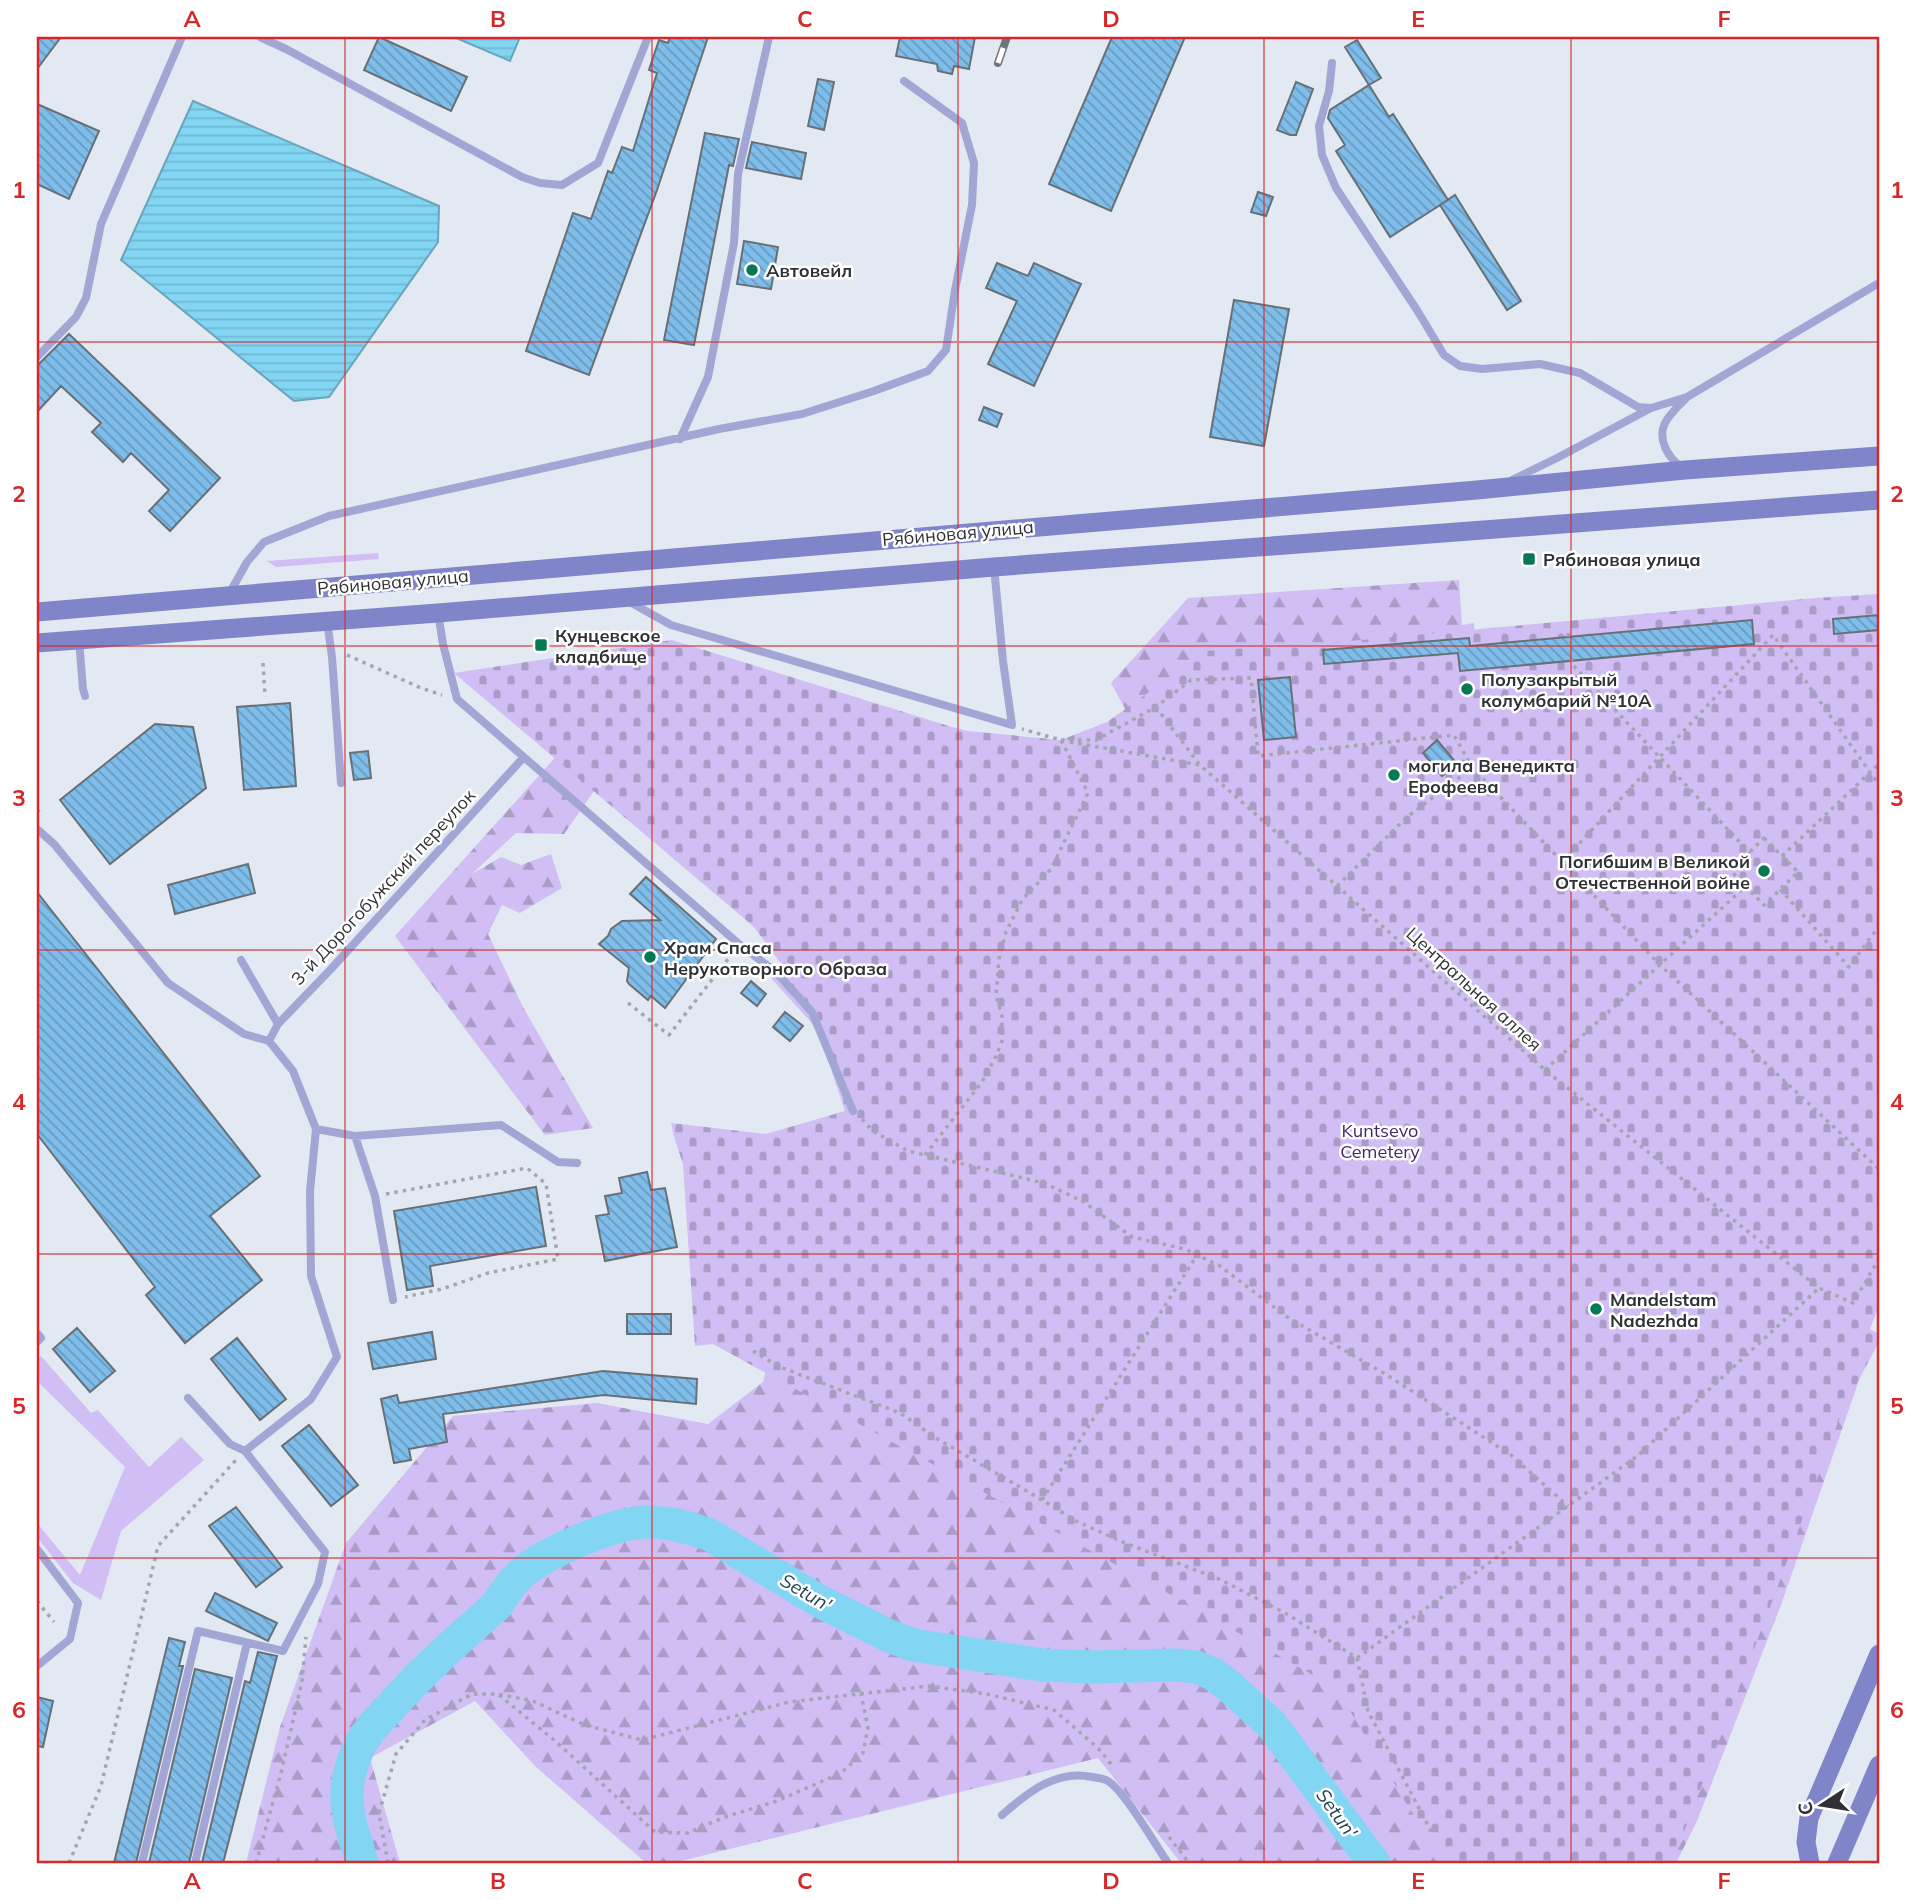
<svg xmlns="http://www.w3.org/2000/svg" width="1916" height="1900" viewBox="0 0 1916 1900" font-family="Mulish,sans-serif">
<defs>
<pattern id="forest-firs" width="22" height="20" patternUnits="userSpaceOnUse" patternTransform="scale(1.75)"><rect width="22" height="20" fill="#d1bef5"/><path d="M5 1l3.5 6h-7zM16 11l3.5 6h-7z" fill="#aa9bc7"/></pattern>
<pattern id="cemetery-stones" width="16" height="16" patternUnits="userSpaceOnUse" patternTransform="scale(1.75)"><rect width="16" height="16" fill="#d1bef5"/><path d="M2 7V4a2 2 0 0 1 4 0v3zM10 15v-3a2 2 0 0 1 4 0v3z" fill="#aa9bc7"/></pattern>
<pattern id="water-rules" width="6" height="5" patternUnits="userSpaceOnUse" patternTransform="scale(1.75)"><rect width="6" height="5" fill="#82d6f3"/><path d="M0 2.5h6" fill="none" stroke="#71b8d1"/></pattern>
<pattern id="building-back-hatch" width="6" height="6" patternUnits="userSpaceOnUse" patternTransform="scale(1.75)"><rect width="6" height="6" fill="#7fbdeb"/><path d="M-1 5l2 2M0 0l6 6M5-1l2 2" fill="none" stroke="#689abf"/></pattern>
</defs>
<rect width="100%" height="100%" fill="#e3e9f2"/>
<path fill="#d1bef5" d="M378,553L379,559L276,567L267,561Z
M41,1356L91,1413L98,1410L149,1467L181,1437L204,1460L121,1531L101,1600L73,1583L37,1537V1523L80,1575L125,1467L37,1381V1360Z"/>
<path fill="url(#forest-firs)" d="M1459,580L1462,625L1474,623L1478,676L1879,1156L1840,1308L1874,1337L1781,1605L1697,1821L1676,1863H1181L1098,1758L673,1863H646L535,1766L475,1701L370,1758L400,1863H246L280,1727L346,1543L453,1416L597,1403L708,1424L763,1382L767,1366L763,1140L849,1113L801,967L599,784L564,834L516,833L472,874L501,857L521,865L551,854L562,888L520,913L502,905L488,934L524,1009L593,1128L545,1135L395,936L561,751L963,738L1095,750L1129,716L1111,683L1188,598Z"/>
<path fill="url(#cemetery-stones)" d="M1879,594V1306L1870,1329L1879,1334V1342L1842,1411L1775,1594L1672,1863H1459L1430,1842L1336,1688L1184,1602L713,1344L695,1346L683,1164L674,1137L671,1123L766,1134L845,1111L818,1030L771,978L782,965L753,926L454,673L672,640L952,727L968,731L1061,740L1107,722L1207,651L1350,641L1815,598Z"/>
<path fill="url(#water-rules)" stroke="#69a4ba" stroke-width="2" d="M454,37H520L510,61Z
M193,101L439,206L438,242L329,397L294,401L121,260Z"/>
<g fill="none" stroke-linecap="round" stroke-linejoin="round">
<path stroke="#82d6f3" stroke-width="33" d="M362,1863C356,1840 345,1814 347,1790C348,1774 354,1757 361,1743C368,1731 378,1720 388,1710C421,1672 459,1639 497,1605C505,1592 515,1577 528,1568C553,1550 616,1522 647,1522C669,1522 690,1527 710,1535L819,1601L887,1635L913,1645L1042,1665L1095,1667L1174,1665L1196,1667L1213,1674L1229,1686L1271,1724L1374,1863"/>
</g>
<path fill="url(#building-back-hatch)" stroke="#687077" stroke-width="2" d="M37,37H61L37,69Z
M379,37L467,77L451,111L364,70Z
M670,37H708L657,190L589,375L526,351L573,213L591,219L608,171L612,173L622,147L633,151L657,73L649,70L659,40L668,43Z
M900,37H975L969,69L954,66L952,74L938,71L937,64L896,56Z
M1112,37H1185L1111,211L1049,184Z
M1357,40L1381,78L1369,85L1345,47Z
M818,79L834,82L824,130L808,126Z
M1296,82L1313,89L1296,135H1290L1277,130Z
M1369,85L1389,117L1393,114L1448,200L1390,237L1336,151L1345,145L1328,118L1330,110Z
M37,104L99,131L69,199L37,184Z
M705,133L739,139L733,166L729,165L694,345L664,340Z
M752,142L806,153L801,179L746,168Z
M1258,192L1273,197L1266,216L1251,212Z
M1455,195L1521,301L1507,310L1440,205Z
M744,241L778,247L771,289L737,284Z
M997,263L1028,276L1034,263L1081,284L1034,386L988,364L1017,301L986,288Z
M1234,300L1289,309L1264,446L1210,437Z
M69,334L220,478L170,531L149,511L169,490L131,453L123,462L92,432L101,423L61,386L37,412V366Z
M984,407L1002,414L997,427L979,420Z
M1879,615V630L1834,634L1833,619Z
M1752,620L1754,644L1460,671L1458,653L1324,664L1323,650L1469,638L1470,646Z
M1290,677L1296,737L1264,740L1258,680Z
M290,703L296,786L244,790L237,707Z
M155,724L193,727L206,788L110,864L60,800Z
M1437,740L1457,764L1442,776L1423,753Z
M368,751L371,778L354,780L350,753Z
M248,864L255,893L175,914L168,885Z
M646,877L716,939L665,1008L651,996L648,1000L629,984L627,981L629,968L599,944L608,936L611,929L622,921L660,920L630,894Z
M37,892L260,1176L210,1216L262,1280L185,1343L146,1295L155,1287L37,1134Z
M751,981L766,994L757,1006L741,993Z
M785,1012L803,1026L790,1041L773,1027Z
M647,1172L651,1190L665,1188L677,1247L605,1261L596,1216L609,1214L605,1196L622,1193L619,1178Z
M536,1187L546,1246L430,1266L433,1286L407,1290L394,1211Z
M627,1314H671V1334H627Z
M77,1328L115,1371L90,1392L53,1349Z
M432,1332L436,1359L373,1369L368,1343Z
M237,1338L286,1399L260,1420L211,1359Z
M603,1371L697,1379L696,1404L604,1395L443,1414L447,1442L409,1449L411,1460L394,1463L381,1399L397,1395L399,1403Z
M309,1425L358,1485L331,1506L282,1446Z
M236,1507L282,1567L256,1587L209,1526Z
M215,1593L277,1623L268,1641L206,1611Z
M169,1638L185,1642L179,1666H183L136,1863H114Z
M258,1652L277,1656L223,1863H202L245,1681L250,1683Z
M195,1669L232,1678L189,1863H149Z
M37,1697L53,1701L43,1747L37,1746Z"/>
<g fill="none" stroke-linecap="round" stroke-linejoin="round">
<path stroke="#a2a7ae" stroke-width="3.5" stroke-dasharray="3.5 5" stroke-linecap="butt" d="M1568,633L1572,664L1750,853
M347,655L421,688L442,695
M263,663L265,697
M1156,707L1199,764
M1061,740H1096L1156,707L1191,680L1251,678L1258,756L1454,735L1472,767L1660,965L1879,1169
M1070,742L1200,765L1545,1070L1819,1288L1853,1303L1879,1259
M37,812L43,806
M1764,838L1798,872L1764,905L1731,871Z
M1782,856L1879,764
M1562,862L1773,635L1879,785
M1337,886L1407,817L1472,768
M1780,889L1849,967L1879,926
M628,1003L669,1035L732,954
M1545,1070L1746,886
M862,1119L873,1131L908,1151L1044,1183L1084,1202L1132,1237L1185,1249L1220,1266L1287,1317L1387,1375L1511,1455L1568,1506
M925,1155L982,1082L996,1056L1002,1041V1016L996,996L999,959L1006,932L1022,900L1051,869L1088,793L1061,740L1022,729
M386,1194L527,1168L546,1184L558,1259L488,1273L442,1289L405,1297
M753,1351L780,1367L900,1413L936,1438L1042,1500L1076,1521L1125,1543L1219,1579L1285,1613L1357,1658L1368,1711L1432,1833
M1042,1500L1197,1255
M37,1601L54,1622
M1357,1658L1636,1457L1819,1288
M499,1695L554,1740L655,1832L688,1833L725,1817L777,1801L841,1773L863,1753L868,1728L861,1694
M1169,1837L1189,1863
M69,1863L101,1786L158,1546L236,1460
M256,1863L281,1773L302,1681L306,1637
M388,1863L379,1813L396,1754L425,1720L472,1694H497L533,1701L585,1725L642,1740L789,1702L929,1686L987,1694L1054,1710L1098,1748L1114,1768"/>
<path stroke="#a2a6d5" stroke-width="8" d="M260,37L286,49L522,177L540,183L562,185L598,163L648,37
M1332,63L1329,91L1319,126L1322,155L1336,188L1417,310L1444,355L1460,366L1482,369L1540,364L1580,373L1638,407L1651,408
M37,357L76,317L86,298L101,224L182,37
M680,439L708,377L734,243L738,174L769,37
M1680,466C1668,457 1657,439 1665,423C1670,413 1680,405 1687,397
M1512,480L1559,457L1651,408L1687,397L1879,283
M229,594L247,562L264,542L329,516L719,429L802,414L874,391L928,371L946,350L955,290L972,205L974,163L962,123L904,81
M628,601L671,625L1012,725L1003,661L994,567
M438,613L443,644L457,699L739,944L776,972L812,1012L853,1111
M327,621L332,657L341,783
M79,640L83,689L85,696
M37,829L54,844L168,983L244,1034L269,1041L293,1071L316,1129L310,1191L311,1276L337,1357L311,1399L245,1451L325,1552L318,1584L283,1651L198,1631L142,1863
M241,960L278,1024
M269,1041L278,1024L331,969L523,758
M316,1129L355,1136L501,1125L558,1162L577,1163
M355,1136L375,1196L393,1300
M37,1333L41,1338L37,1342
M188,1398L230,1444L245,1451
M37,1549L78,1603L70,1639L37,1666
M1002,1815C1027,1793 1056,1769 1092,1777C1097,1778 1104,1778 1108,1781C1126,1793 1154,1843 1168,1863
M195,1863L247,1643"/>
<path stroke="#8084c9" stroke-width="19" d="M37,612L1477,490L1685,470L1879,456
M37,643L438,613L994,567L1879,500
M1810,1863L1806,1842L1809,1818L1879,1654
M1837,1863L1879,1765"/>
<defs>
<path id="rail" d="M998,63L1007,37"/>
</defs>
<use href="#rail" stroke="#71747a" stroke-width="8"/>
<use href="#rail" stroke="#fff" stroke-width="5" stroke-dasharray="16" stroke-linecap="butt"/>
</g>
<path fill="none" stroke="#d62828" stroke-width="2" stroke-opacity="0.55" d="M345,37V1863M652,37V1863M958,37V1863M1264,37V1863M1571,37V1863M37,342H1879M37,646H1879M37,950H1879M37,1254H1879M37,1558H1879"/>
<g fill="#077854" stroke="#fff" stroke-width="2.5">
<circle cx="752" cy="270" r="7"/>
<rect x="1522" y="552" width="14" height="14" rx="3.5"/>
<rect x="534" y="638" width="14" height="14" rx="3.5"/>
<circle cx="1467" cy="689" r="7"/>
<circle cx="1394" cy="775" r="7"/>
<circle cx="1764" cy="871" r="7"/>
<circle cx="650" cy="957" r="7"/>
<circle cx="1596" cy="1309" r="7"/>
</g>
<g text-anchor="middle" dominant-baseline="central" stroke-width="5" stroke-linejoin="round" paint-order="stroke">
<g font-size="18" font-weight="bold" fill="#2f3135" stroke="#fff" text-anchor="start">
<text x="766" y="270">Автовейл</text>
<text x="1543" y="559">Рябиновая улица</text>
<text x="555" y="635">Кунцевское<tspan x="555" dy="21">кладбище</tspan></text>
<text x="1481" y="679">Полузакрытый<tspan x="1481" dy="21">колумбарий №10А</tspan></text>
<text x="1408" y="765">могила Венедикта<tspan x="1408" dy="21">Ерофеева</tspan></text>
<text x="1750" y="861" text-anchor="end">Погибшим в Великой<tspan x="1750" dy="21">Отечественной войне</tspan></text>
<text x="664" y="947">Храм Спаса<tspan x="664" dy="21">Нерукотворного Образа</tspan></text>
<text x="1610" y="1299">Mandelstam<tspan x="1610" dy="21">Nadezhda</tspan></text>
</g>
<g font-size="18" fill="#2f3135" stroke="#fff">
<text transform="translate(958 533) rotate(-5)">Рябиновая улица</text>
<text transform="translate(393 582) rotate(-5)">Рябиновая улица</text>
<text transform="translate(383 887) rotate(-47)">3-й Дорогобужский переулок</text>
<text transform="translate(1474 989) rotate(42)">Центральная аллея</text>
</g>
<g font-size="18" fill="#45256e" stroke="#fff">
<text x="1380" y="1130">Kuntsevo<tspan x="1380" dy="21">Cemetery</tspan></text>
</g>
<g font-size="19" font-style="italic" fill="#1f4552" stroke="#fff">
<text transform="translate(806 1592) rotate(30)">Setun'</text>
<text transform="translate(1337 1813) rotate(54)">Setun'</text>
</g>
</g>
<rect width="1916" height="1900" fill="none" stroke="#ffffff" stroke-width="77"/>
<g transform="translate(1822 1805) rotate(258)" stroke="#ffffff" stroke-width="5" paint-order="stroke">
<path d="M0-5L12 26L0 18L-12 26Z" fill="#2f3135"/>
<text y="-10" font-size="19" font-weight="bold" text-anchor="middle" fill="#2f3135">С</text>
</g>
<rect x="38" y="38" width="1840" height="1824" fill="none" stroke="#d62828" stroke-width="2.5"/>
<g font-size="23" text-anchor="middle" font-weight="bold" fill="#d62828">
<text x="192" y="27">A</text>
<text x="498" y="27">B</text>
<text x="805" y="27">C</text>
<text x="1111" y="27">D</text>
<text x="1418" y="27">E</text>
<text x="1724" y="27">F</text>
<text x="19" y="198">1</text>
<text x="1897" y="198">1</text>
<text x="19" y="502">2</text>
<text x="1897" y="502">2</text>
<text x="19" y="806">3</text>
<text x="1897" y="806">3</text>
<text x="19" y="1110">4</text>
<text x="1897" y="1110">4</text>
<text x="19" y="1414">5</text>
<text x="1897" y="1414">5</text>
<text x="19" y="1718">6</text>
<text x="1897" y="1718">6</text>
<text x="192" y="1889">A</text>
<text x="498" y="1889">B</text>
<text x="805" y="1889">C</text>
<text x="1111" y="1889">D</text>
<text x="1418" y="1889">E</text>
<text x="1724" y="1889">F</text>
</g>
</svg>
